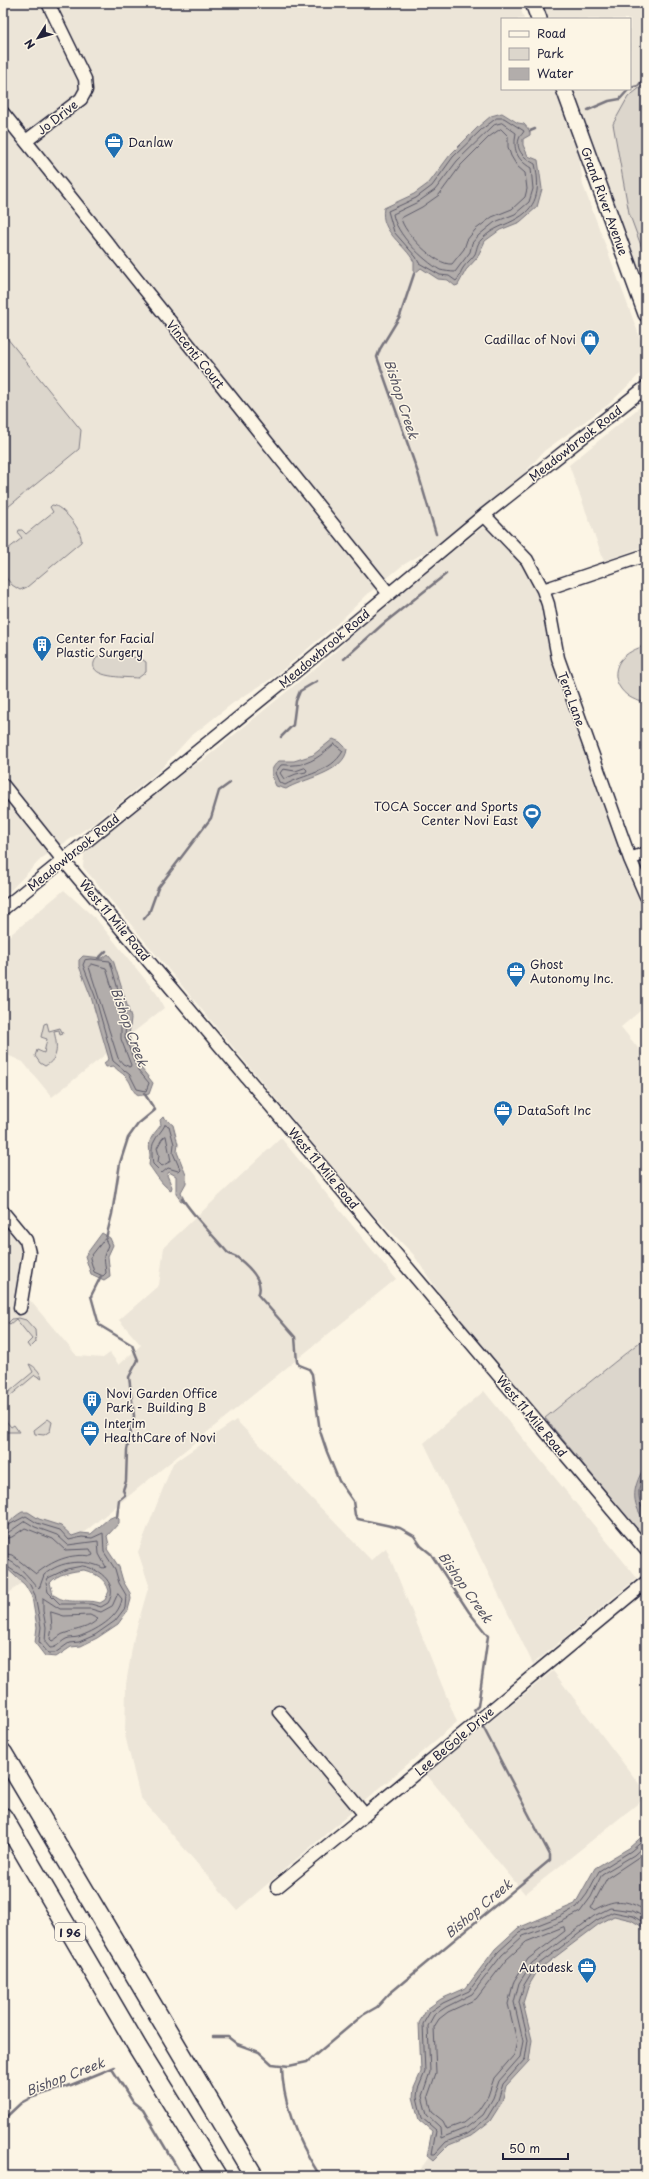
<svg xmlns="http://www.w3.org/2000/svg" width="649" height="2179" viewBox="0 0 649 2179" font-family="'Playpen Sans',sans-serif">
<rect width="100%" height="100%" fill="#fcf5e5"/>
<filter id="ink" filterUnits="userSpaceOnUse"><feTurbulence type="fractalNoise" baseFrequency=".025" numOctaves="2"/><feDisplacementMap in="SourceGraphic" scale="8" xChannelSelector="R" yChannelSelector="G"/><feConvolveMatrix kernelMatrix="1 2 1 2 8 2 1 2 1" color-interpolation-filters="sRGB"/></filter>
<g filter="url(#ink)">
<path fill="#ece5d8" d="M3,3H519L524,19H502V89H556L579,153L583,185L646,354L645,369L609,404L544,451L521,477L434,547L403,565L370,592L337,624L274,677L233,703L190,737L161,769L96,822L42,858L3,898Z
M539,3H646V295L571,89H630V19H545Z
M646,402V558L642,547L604,561L569,465Z
M482,528H490L520,559L535,580L638,889L646,907V1006L621,1027L646,1058V1337L545,1418L444,1300L413,1254L367,1208L83,867L84,855L93,844L180,773L203,760L256,717L336,651L360,626Z
M64,890L97,920L157,994L164,1008L52,1097L23,1062L3,1053V941Z
M281,1138L396,1279L3,1598V1225L21,1246L23,1253L17,1285L77,1356L103,1358L110,1353L119,1365L141,1345L119,1320L159,1285L164,1247Z
M484,1391L637,1578L533,1664L424,1443Z
M236,1420L371,1560L386,1548L457,1722L237,1910L140,1797L125,1735L126,1684L134,1637L149,1585L138,1552L173,1463Z
M553,1671L646,1793V1797L525,1894L426,1774Z
M646,1890V2176H416L442,2138L525,1947Z"/>
<path fill="#dcd6cc" stroke="#7f7c84" d="M646,83V259L629,213L613,124L628,97Z
M3,333L81,430L79,449L3,511Z
M52,505C62,505 84,532 81,542L27,587L20,590L12,585L3,574V553L22,538L18,533L19,530H22L26,534L53,512L50,507Z
M646,645V702C627,702 607,681 620,661C627,652 636,649 646,645Z
M103,654L140,658L146,662V672L138,678C127,677 81,679 97,657Z
M47,1023L49,1031L60,1028L63,1034L60,1035L59,1030L54,1031C57,1045 60,1058 45,1066L40,1063L35,1056L37,1050L44,1053L47,1039L41,1037L44,1024Z
M19,1318L26,1320L35,1330L36,1342L30,1348L27,1344L32,1339L16,1319L10,1324L8,1323L12,1319Z
M646,1337V1540L545,1418Z
M29,1364C35,1366 41,1373 42,1379L35,1375L3,1402V1397L33,1372Z
M48,1419L52,1422L50,1431L44,1435L35,1434L34,1430Z
M6,1421L11,1427L14,1425L19,1432H3V1424Z"/>
<path fill="#b2adab" stroke="#78757e" fill-rule="evenodd" d="M502,113L518,123L524,124L530,131V135L523,139V145L528,156L538,160L542,189L537,207L520,222L500,230L485,241L477,258L466,270L458,285L455,286L448,280L438,279L421,268L414,274V262C406,245 379,232 384,208L414,194L429,183L450,155L478,127L491,116Z
M333,739L340,742L347,749C345,773 301,779 286,789L276,786C271,775 269,769 279,761H294L313,755Z
M108,954L113,960L131,1018L129,1036L141,1068L153,1083L149,1094C130,1099 135,1086 126,1077C122,1072 117,1071 114,1066L106,1067L104,1063L109,1059L91,997L79,966V960L83,956L103,958Z
M163,1117L173,1125L178,1144L177,1152L186,1175V1183L181,1192L184,1200L181,1201L176,1194V1176L169,1172L167,1175L172,1187L171,1190C163,1187 155,1173 149,1165C149,1162 150,1158 150,1155C148,1139 150,1139 161,1125L160,1120Z
M102,1233L110,1238L113,1245L108,1256L110,1276L104,1280L91,1274L85,1256Z
M646,1464V1523C629,1500 633,1487 646,1464Z
M22,1512H28L39,1519L61,1526L72,1536L81,1533L91,1534L108,1519L115,1516L119,1519V1523L107,1536L109,1545L107,1549L119,1567L123,1581L130,1593L131,1599L128,1610L118,1624L97,1638L81,1646L71,1647L56,1657L45,1656L35,1643L37,1627L32,1597L25,1585L3,1565C3,1540 0,1525 22,1512ZM84,1570C95,1573 106,1579 109,1591L105,1600L100,1603C84,1598 66,1606 53,1594L50,1583C56,1574 73,1571 84,1570Z
M646,1833V1929L631,1920L614,1916L599,1924L538,1970L528,1987L523,2003L532,2040L529,2061L506,2086L502,2102L490,2121L471,2136L449,2145L433,2161L427,2156L432,2131L419,2120L413,2097L414,2088L421,2072L419,2023L427,2009L441,1999L466,1988L495,1949L518,1928L575,1904L595,1868L629,1848Z"/>
<g fill="none" stroke-linecap="round" stroke-linejoin="round">
<path stroke="#5c5a68" stroke-width="1" d="M497,118H504L524,131C523,134 520,135 519,139C515,151 526,159 535,164C540,186 539,206 518,218C505,226 493,227 481,240C477,244 477,249 475,254C472,259 466,263 463,268C460,272 460,278 456,281L449,276L440,275L419,263L416,257L394,232L388,211L416,198L432,186L453,157L481,130Z
M502,123L516,133C513,149 516,159 531,168L533,189L529,202L515,214L495,222L479,235L472,243L470,252L455,272C451,272 444,271 440,270C423,260 396,234 393,214L418,202L435,190L457,161L494,125Z
M501,129L508,136V147L511,156L517,166L525,173L527,189L525,197L512,209L492,217L475,230L467,240L464,249L452,264C436,266 403,232 401,218L422,207L439,195L461,165L489,137Z
M334,744L343,751C331,773 304,774 285,785L279,782L275,773L281,765C285,764 289,766 294,765C310,765 323,754 334,744Z
M305,768L307,770L306,772L296,774L284,779L280,773L283,769L295,771Z
M91,959L110,961L126,1018L125,1038L138,1070L149,1083L146,1091L137,1089L130,1075L113,1061L95,996L83,965L85,960Z
M92,964L106,968L121,1018V1039L131,1065L130,1067L123,1064L118,1058L89,967Z
M165,1125L169,1126L174,1144L173,1153L180,1169L178,1171L168,1168L162,1173L153,1164C152,1159 151,1146 154,1142C157,1135 162,1131 165,1125Z
M166,1136L171,1161L162,1166L158,1162L159,1155L157,1148L162,1139Z
M105,1239L108,1245L104,1256L106,1273L103,1276L94,1272L90,1258Z
M646,1471C636,1487 637,1500 646,1516
M3,1528L26,1516L37,1523L60,1530L69,1540L82,1537L92,1538L103,1533L104,1552L115,1569L119,1583L126,1595L125,1608L115,1621L95,1635L79,1642L69,1643L55,1653H48L39,1642L41,1627L35,1595L29,1583L20,1575L3,1564
M3,1533L9,1532L25,1521L35,1527L57,1535L68,1545L98,1541L99,1554L106,1567L103,1568C85,1559 61,1560 44,1575L39,1589C30,1580 17,1560 3,1559
M3,1539L12,1537L25,1528L53,1539L65,1550L90,1549L93,1555L91,1556C70,1553 52,1561 36,1574L12,1555L3,1553
M83,1566C101,1569 119,1585 108,1603L101,1607L91,1604H60L48,1592L46,1583L48,1578L67,1569Z
M118,1594L122,1599C119,1618 95,1631 78,1637C74,1638 70,1637 66,1639C60,1642 57,1648 50,1648L45,1642L46,1627L43,1611V1598L60,1609H91L101,1612L112,1606Z
M51,1612L64,1616L90,1615L98,1619C88,1629 77,1629 66,1633C60,1634 57,1639 52,1641L50,1639L52,1628Z
M646,1838L631,1851L599,1871L587,1894L577,1907L561,1916L520,1932L498,1952L469,1991L443,2003L430,2012L423,2024L425,2072L418,2089L417,2097L422,2118L436,2130L432,2154H435L446,2142L469,2133L487,2118L498,2100L503,2084L525,2059L528,2040L519,2002L524,1985L535,1967L597,1920L613,1912L633,1916L646,1924
M646,1844L634,1855L602,1874L591,1897L580,1912L563,1921L523,1936L502,1955L472,1994L446,2007L434,2015L428,2026L430,2072L422,2096L427,2115L440,2127L441,2138L466,2128L483,2115L493,2098L499,2081L520,2057L523,2041L514,2002L519,1983L532,1963L594,1916L610,1908L633,1911L646,1918
M646,1852L607,1878L591,1908L594,1910C614,1899 625,1898 646,1911
M564,1927L565,1931L528,1959L514,1981L508,2004L517,2041L514,2055L494,2078L488,2096L478,2111L463,2123L447,2129L443,2121L432,2112L428,2096L436,2073L434,2027L439,2019L448,2012L476,1999L506,1960L526,1942Z"/>
<path stroke="#78757e" stroke-width="2.5" d="M630,88L638,86L646,76
M588,110L609,101L620,99L629,89
M530,131L535,129
M414,274L400,316L380,349L377,357L418,473L436,534
M344,659L383,624L446,574
M281,737L293,725L296,701L300,691L317,681
M144,919L149,913L158,888L211,818L219,791L230,783
M98,959L106,951
M182,1198C194,1217 213,1235 227,1252C229,1255 234,1255 238,1258C248,1266 265,1282 258,1295L295,1337L297,1362L299,1365L309,1369L312,1374L320,1431L327,1452L339,1481L353,1501L355,1515L358,1519L400,1528L414,1536L421,1546L431,1554L469,1612L488,1636L478,1706L474,1710L478,1717
M106,1238L112,1214L120,1163L128,1138L138,1124L155,1110L144,1093
M101,1276L91,1296L99,1325L132,1345L138,1360L129,1377L134,1416L127,1450L126,1481L123,1490L125,1495L119,1500L117,1517
M213,2037H228L237,2044L259,2052L272,2064L289,2066L307,2062L363,2015L377,2007L389,1994L550,1860V1855L481,1723
M282,2065C282,2104 299,2143 320,2176
M112,2069L133,2102L143,2110L182,2176
M3,2087V2097
M3,2120L21,2103L30,2098L71,2085L115,2067"/>
<defs>
<path id="minor" d="M3,113L389,594
M26,141L81,99L86,90L85,79L48,3
M484,515L527,560L543,590L548,604L558,658L630,859L646,896
M543,590L646,555
M3,785L63,860L646,1550
M630,859L646,853
M3,909L311,659L484,515L646,387
M3,1212L26,1240L29,1253L20,1308
M279,1712L365,1815L646,1582
M277,1887L365,1815"/>
<path id="major" d="M533,3L539,19
M564,89L646,314"/>
<path id="highway" d="M3,1753L254,2176
M3,1817L138,2048L217,2176"/>
</defs>
<use href="#minor" stroke="#22223b" stroke-width="15"/>
<use href="#major" stroke="#22223b" stroke-width="18"/>
<use href="#highway" stroke="#22223b" stroke-width="21"/>
<use href="#minor" stroke="#fcf5e5" stroke-width="12"/>
<use href="#major" stroke="#fcf5e5" stroke-width="15"/>
<use href="#highway" stroke="#fcf5e5" stroke-width="18"/>
</g>
</g>
<defs>
<symbol id="office-pin" viewBox="-11 -11 22 30"><path d="M0 17L-7.5 6A9.5 9.5 0 1 1 7.5 6Z" fill="#1f6fb2" stroke="#fcf5e5"/><path d="M-6-3h4V-5.5h4V-3h4V5H-6ZM-1-4.5V-3h2v-1.5ZM-6 0V1H6V0Z" fill="#fff"/></symbol>
<symbol id="shop-pin" viewBox="-11 -11 22 30"><path d="M0 17L-7.5 6A9.5 9.5 0 1 1 7.5 6Z" fill="#1f6fb2" stroke="#fcf5e5"/><path d="M-5-2.5h2.3a2.7 3.5 0 0 1 5.4 0H5L5.5 6h-11ZM-1.5-2.5h3a1.5 2.3 0 0 0-3 0Z" fill="#fff"/></symbol>
<symbol id="building-pin" viewBox="-11 -11 22 30"><path d="M0 17L-7.5 6A9.5 9.5 0 1 1 7.5 6Z" fill="#1f6fb2" stroke="#fcf5e5"/><path d="M-4-6H4V6H1V3H-1V6H-4ZM-2.5-4.3h1.7v1.8h-1.7ZM.8-4.3h1.7v1.8H.8ZM-2.5-1h1.7V.8h-1.7ZM.8-1h1.7V.8H.8Z" fill="#fff"/></symbol>
<symbol id="stadium-pin" viewBox="-11 -11 22 30"><path d="M0 17L-7.5 6A9.5 9.5 0 1 1 7.5 6Z" fill="#1f6fb2" stroke="#fcf5e5"/><path d="M0-5a6.5 5 0 1 0 0 10a6.5 5 0 1 0 0-10ZM-3.5-1.8h7v3.6h-7Z" fill="#fff"/></symbol>
</defs>
<g fill-rule="evenodd">
<use href="#office-pin" x="103" y="131" width="22" height="30"/>
<use href="#shop-pin" x="579" y="328" width="22" height="30"/>
<use href="#building-pin" x="31" y="634" width="22" height="30"/>
<use href="#stadium-pin" x="521" y="802" width="22" height="30"/>
<use href="#office-pin" x="505" y="960" width="22" height="30"/>
<use href="#office-pin" x="492" y="1099" width="22" height="30"/>
<use href="#building-pin" x="81" y="1389" width="22" height="30"/>
<use href="#office-pin" x="79" y="1419" width="22" height="30"/>
<use href="#office-pin" x="576" y="1956" width="22" height="30"/>
</g>
<g text-anchor="middle" dominant-baseline="central" stroke-width="3" stroke-linejoin="round" paint-order="stroke">
<rect fill="#fcf5e5" stroke="#63616e" stroke-width="1" x="55" y="1923" width="30" height="18" rx="3"/>
<g font-size="11" font-weight="bold" fill="#22223b">
<text x="70" y="1932">I 96</text>
</g>
<g font-size="12" fill="#22223b" stroke="#fcf5e5">
<text transform="translate(57 117) rotate(-38)">Jo Drive</text>
<text transform="translate(605 201) rotate(70)">Grand River Avenue</text>
<text transform="translate(196 354) rotate(51)">Vincenti Court</text>
<text transform="translate(575 443) rotate(-38)">Meadowbrook Road</text>
<text transform="translate(324 648) rotate(-40)">Meadowbrook Road</text>
<text transform="translate(572 699) rotate(70)">Tera Lane</text>
<text transform="translate(73 852) rotate(-39)">Meadowbrook Road</text>
<text transform="translate(115 920) rotate(50)">West 11 Mile Road</text>
<text transform="translate(324 1168) rotate(50)">West 11 Mile Road</text>
<text transform="translate(532 1416) rotate(50)">West 11 Mile Road</text>
<text transform="translate(454 1741) rotate(-40)">Lee BeGole Drive</text>
</g>
<g font-size="12" fill="#22223b" stroke="#fcf5e5" text-anchor="start">
<text x="128" y="142">Danlaw</text>
<text x="576" y="339" text-anchor="end">Cadillac of Novi</text>
<text x="56" y="638">Center for Facial<tspan x="56" dy="14">Plastic Surgery</tspan></text>
<text x="518" y="806" text-anchor="end">TOCA Soccer and Sports<tspan x="518" dy="14">Center Novi East</tspan></text>
<text x="530" y="964">Ghost<tspan x="530" dy="14">Autonomy Inc.</tspan></text>
<text x="517" y="1110">DataSoft Inc</text>
<text x="106" y="1393">Novi Garden Office<tspan x="106" dy="14">Park - Building B</tspan></text>
<text x="104" y="1423">Interim<tspan x="104" dy="14">HealthCare of Novi</tspan></text>
<text x="573" y="1967" text-anchor="end">Autodesk</text>
</g>
<g font-size="13" font-style="italic" fill="#545362" stroke="#fcf5e5">
<text transform="translate(402 399) rotate(72)">Bishop Creek</text>
<text transform="translate(130 1027) rotate(70)">Bishop Creek</text>
<text transform="translate(466 1587) rotate(55)">Bishop Creek</text>
<text transform="translate(478 1908) rotate(-40)">Bishop Creek</text>
<text transform="translate(65 2076) rotate(-21)">Bishop Creek</text>
</g>
</g>
<rect width="649" height="2179" fill="none" stroke="#fcf5e5" stroke-width="16"/>
<rect x="8" y="8" width="633" height="2163" fill="none" stroke="#22223b" stroke-width="1.5" filter="url(#ink)"/>
<rect x="501" y="18" width="130" height="72" fill="#fcf5e5" stroke="#a5a1a1"/>
<rect x="509" y="31" width="20" height="6" fill="#fcf5e5" stroke="#a5a1a1"/>
<text x="537" y="38" font-size="12" fill="#22223b">Road</text>
<rect x="509" y="48" width="20" height="12" fill="#dcd6cc" stroke="#a5a1a1"/>
<text x="537" y="58" font-size="12" fill="#22223b">Park</text>
<rect x="509" y="68" width="20" height="12" fill="#b2adab" stroke="#a5a1a1"/>
<text x="537" y="78" font-size="12" fill="#22223b">Water</text>
<g transform="translate(38 38) rotate(233)" stroke="#fcf5e5" stroke-width="3" paint-order="stroke">
<path d="M0-3L7 15L0 10L-7 15Z" fill="#22223b"/>
<text y="-6" font-size="11" font-weight="bold" text-anchor="middle" fill="#22223b">N</text>
</g>
<path d="M503 2153v6h65v-6" fill="none" stroke="#22223b" stroke-width="2"/>
<text x="509" y="2153" font-size="12" fill="#22223b" stroke="#fcf5e5" stroke-width="3" paint-order="stroke">50 m</text>
</svg>
